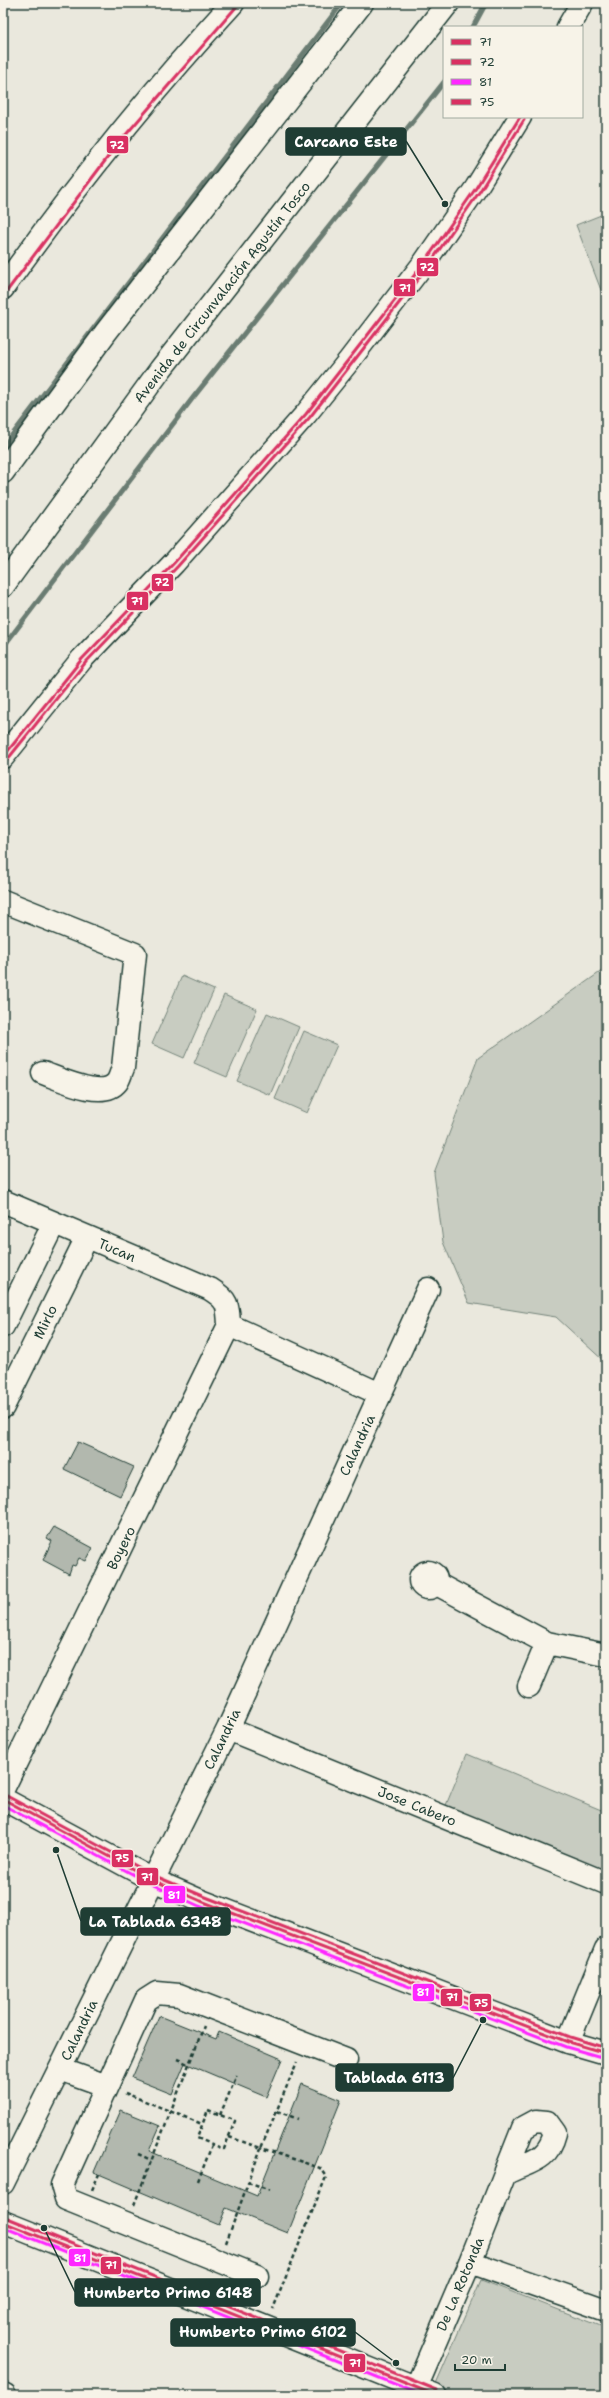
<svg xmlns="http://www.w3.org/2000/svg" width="609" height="2398" viewBox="0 0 609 2398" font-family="'Shantell Sans',sans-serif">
<rect width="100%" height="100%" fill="#eae8dd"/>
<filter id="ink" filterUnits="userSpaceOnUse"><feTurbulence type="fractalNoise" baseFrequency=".025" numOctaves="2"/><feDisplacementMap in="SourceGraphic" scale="8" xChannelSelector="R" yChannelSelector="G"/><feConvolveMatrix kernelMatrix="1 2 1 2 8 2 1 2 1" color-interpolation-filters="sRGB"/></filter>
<g filter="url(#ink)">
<path fill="#c8ccc1" stroke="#74847a" d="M606,213V303L576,225Z
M606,968V1363L556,1317L469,1303L443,1242L434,1173L478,1058Z
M182,976L214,990L184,1058L152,1044Z
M224,995L257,1009L227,1077L194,1063Z
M267,1013L299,1027L270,1095L237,1081Z
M304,1031L337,1045L307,1113L275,1099Z
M467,1754L606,1812V1877L444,1810Z
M481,2280L606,2328V2395H458L435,2386Z"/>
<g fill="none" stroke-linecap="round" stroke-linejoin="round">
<path stroke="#6a7c72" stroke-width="5" d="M473,27L486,3
M3,447L342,3
M3,647L192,399L444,82"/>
</g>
<path fill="#b2b8ae" stroke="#1f3d34" d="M78,1442L134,1467L120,1496L64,1469Z
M54,1527L93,1548L86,1561L79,1558L75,1566L72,1565L69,1574L43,1560L52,1541L47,1538Z
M159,2016L216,2039L219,2032L282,2059L266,2097L185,2063L172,2094L132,2078Z
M302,2084L341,2100L288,2233L226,2208L219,2225L94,2172L121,2110L160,2126L149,2151L257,2196Z"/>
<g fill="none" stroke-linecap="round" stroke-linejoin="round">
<defs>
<path id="minor" d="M3,901L135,954L123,1068C121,1072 120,1078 117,1082C103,1100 60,1079 43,1073
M3,1201L210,1289C228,1300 228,1305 229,1325L3,1789
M229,1325L380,1394
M3,1326L54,1223
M3,1407L87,1237
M420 1580a8 8 0 1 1 16 0a8 8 0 1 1-16 0Z
M435,1583L547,1643L606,1655
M529,1686L547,1643
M228,1729L606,1883
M3,1799L153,1880L201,1901L568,2042L606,2053
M568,2042L606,1949
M60,2069L107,2086
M3,2183L228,1729L428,1289
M3,2222L435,2395
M470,2262L606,2310
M257,2276L66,2199L62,2185L146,2000L157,1993L179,1995L346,2060
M3,2394L5,2395
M413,2395L470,2262L523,2128L536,2121L547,2122L555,2133C548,2161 531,2161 506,2173"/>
<path id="major" d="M568,27L582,3
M3,288C74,188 150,93 233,3
M3,757L82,659L174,563L306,414L348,362L424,263L476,188L520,117"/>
<path id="highway" d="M3,472L106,332L362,3
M3,586L160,370L448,3"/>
</defs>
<use href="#minor" stroke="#1f3d34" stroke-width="25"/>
<use href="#major" stroke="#1f3d34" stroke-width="25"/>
<use href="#highway" stroke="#1f3d34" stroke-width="25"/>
<path stroke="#1f3d34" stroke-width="2.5" stroke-dasharray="4 3" stroke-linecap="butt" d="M177,2059L188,2064
M125,2093L202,2124
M208,2110L235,2121L224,2149L197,2138Z
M277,2111L298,2119
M220,2115L237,2075
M229,2137L261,2148L297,2062
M138,2154L151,2160
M198,2181L212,2145
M248,2182L270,2190
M92,2190L99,2174
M134,2205L204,2026
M226,2243L261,2148L320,2168L326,2177L273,2309"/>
<use href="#minor" stroke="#f7f3e8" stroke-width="22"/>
<use href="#major" stroke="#f7f3e8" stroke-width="22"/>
<use href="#highway" stroke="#f7f3e8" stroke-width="22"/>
<defs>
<path id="bus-1" d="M3,757L82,659L174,563L306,414L424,263L476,188L520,117
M3,1799L153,1880L201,1901L568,2042L606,2053
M3,2222L435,2395"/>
<path id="bus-2" d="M7,291L117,145L237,6
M7,760L86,662L178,566L310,417L428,266L480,191L524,120"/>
<path id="bus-3" d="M3,1805L151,1884L199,1906L566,2047L605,2058
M3,2227L422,2395"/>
<path id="bus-4" d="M5,1795L155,1876L203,1896L570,2037L606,2048
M5,2217L437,2390"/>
</defs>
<use href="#bus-1" stroke="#f7f3e8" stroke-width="6"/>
<use href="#bus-2" stroke="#f7f3e8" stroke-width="6"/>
<use href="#bus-3" stroke="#f7f3e8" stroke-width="6"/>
<use href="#bus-4" stroke="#f7f3e8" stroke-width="6"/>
<use href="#bus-1" stroke="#d93062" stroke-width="3"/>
<use href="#bus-2" stroke="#d93062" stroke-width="3"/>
<use href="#bus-3" stroke="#fe27ff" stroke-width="3"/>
<use href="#bus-4" stroke="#d93062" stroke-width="3"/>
</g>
</g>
<g text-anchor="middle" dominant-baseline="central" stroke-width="3" stroke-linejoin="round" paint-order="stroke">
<g font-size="14" fill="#1f3d34" stroke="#f7f3e8">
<text transform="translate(222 292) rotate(-52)">Avenida de Circunvalación Agustín Tosco</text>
<text transform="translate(117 1250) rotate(23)">Tucan</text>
<text transform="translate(45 1322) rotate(-64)">Mirlo</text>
<text transform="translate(357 1445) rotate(-65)">Calandria</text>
<text transform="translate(121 1548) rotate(-64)">Boyero</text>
<text transform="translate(222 1739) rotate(-64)">Calandria</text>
<text transform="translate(417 1806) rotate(22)">Jose Cabero</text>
<text transform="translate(79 2030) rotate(-64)">Calandria</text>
<text transform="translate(460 2284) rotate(-67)">De La Rotonda</text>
</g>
</g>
<path fill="none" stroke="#1f3d34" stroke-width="1.5" d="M445 204L406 141M56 1850L81 1921M483 2020L453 2078M44 2228L75 2292M396 2363L355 2332"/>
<g fill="#1f3d34" stroke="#f7f3e8" stroke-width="1.5">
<circle cx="445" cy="204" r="4"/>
<circle cx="56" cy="1850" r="4"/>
<circle cx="483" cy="2020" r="4"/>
<circle cx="44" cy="2228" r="4"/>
<circle cx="396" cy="2363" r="4"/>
</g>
<g fill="#1f3d34" stroke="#1f3d34" stroke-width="1.5">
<rect x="286" y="128" width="120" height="27" rx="4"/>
<rect x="81" y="1908" width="149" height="27" rx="4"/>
<rect x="336" y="2064" width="117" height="27" rx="4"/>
<rect x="75" y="2279" width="185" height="27" rx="4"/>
<rect x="171" y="2319" width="184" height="27" rx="4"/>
</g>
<g font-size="15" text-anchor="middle" font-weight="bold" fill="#fff">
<text x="346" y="147">Carcano Este</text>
<text x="155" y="1927">La Tablada 6348</text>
<text x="394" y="2083">Tablada 6113</text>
<text x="168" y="2298">Humberto Primo 6148</text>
<text x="263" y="2337">Humberto Primo 6102</text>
</g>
<g stroke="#f7f3e8" stroke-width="1.5">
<rect x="106" y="135" width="23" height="19" rx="4" fill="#d93062"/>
<rect x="416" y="257" width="23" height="20" rx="4" fill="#d93062"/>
<rect x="393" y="278" width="23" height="19" rx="4" fill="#d93062"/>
<rect x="151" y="573" width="23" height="19" rx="4" fill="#d93062"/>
<rect x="126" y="591" width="23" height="20" rx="4" fill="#d93062"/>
<rect x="111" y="1849" width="23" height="19" rx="4" fill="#d93062"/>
<rect x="136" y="1867" width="23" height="19" rx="4" fill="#d93062"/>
<rect x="163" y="1885" width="23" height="19" rx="4" fill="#fe27ff"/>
<rect x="412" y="1983" width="23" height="19" rx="4" fill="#fe27ff"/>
<rect x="440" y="1988" width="23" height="19" rx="4" fill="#d93062"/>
<rect x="469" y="1993" width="23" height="19" rx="4" fill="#d93062"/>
<rect x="68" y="2248" width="23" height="19" rx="4" fill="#fe27ff"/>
<rect x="100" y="2256" width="22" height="19" rx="4" fill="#d93062"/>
<rect x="343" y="2353" width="23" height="20" rx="4" fill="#d93062"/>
</g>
<g font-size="11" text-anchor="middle" font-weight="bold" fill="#fff">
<text x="117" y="149">72</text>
<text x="427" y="271">72</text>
<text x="405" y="292">71</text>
<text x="162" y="586">72</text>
<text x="137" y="605">71</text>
<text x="122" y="1862">75</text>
<text x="147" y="1881">71</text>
<text x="174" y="1899">81</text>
<text x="423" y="1996">81</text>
<text x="452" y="2001">71</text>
<text x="481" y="2007">75</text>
<text x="80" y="2262">81</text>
<text x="111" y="2269">71</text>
<text x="355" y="2367">71</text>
</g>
<rect width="609" height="2398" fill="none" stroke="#f7f3e8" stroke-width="16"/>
<rect x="8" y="8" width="593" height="2382" fill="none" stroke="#1f3d34" stroke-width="1.5" filter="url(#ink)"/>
<rect x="443" y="26" width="140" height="92" fill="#f7f3e8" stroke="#a1aaa0"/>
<rect x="451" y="39" width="20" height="6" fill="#d93062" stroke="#a1aaa0"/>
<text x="479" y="46" font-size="12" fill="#1f3d34">71</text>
<rect x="451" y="59" width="20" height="6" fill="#d93062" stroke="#a1aaa0"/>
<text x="479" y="66" font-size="12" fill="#1f3d34">72</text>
<rect x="451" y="79" width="20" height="6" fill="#fe27ff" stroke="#a1aaa0"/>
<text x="479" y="86" font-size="12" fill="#1f3d34">81</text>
<rect x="451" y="99" width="20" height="6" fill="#d93062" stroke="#a1aaa0"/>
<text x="479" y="106" font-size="12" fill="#1f3d34">75</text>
<path d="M455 2364v6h50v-6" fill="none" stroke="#1f3d34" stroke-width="2"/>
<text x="461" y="2364" font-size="12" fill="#1f3d34" stroke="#f7f3e8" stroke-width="3" paint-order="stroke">20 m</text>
</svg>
